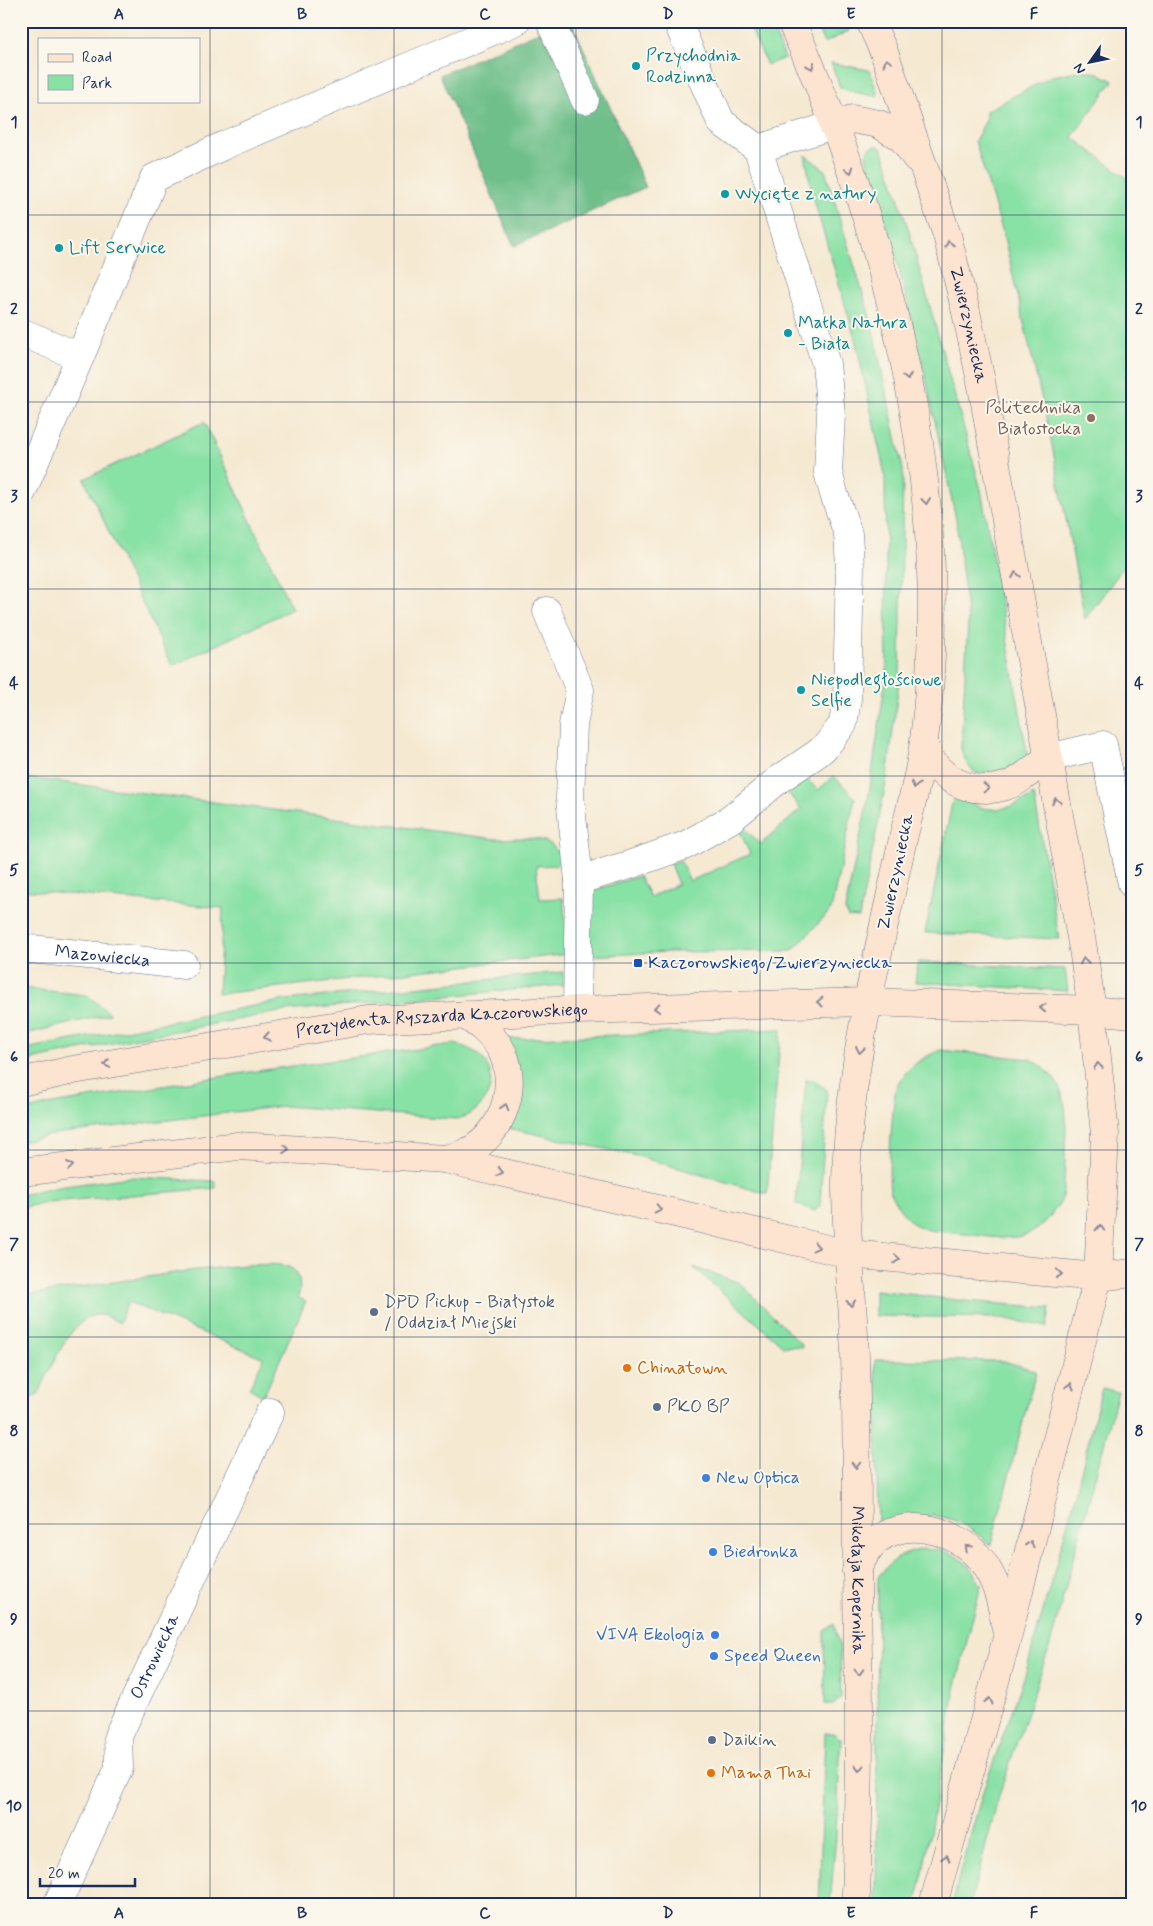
<svg xmlns="http://www.w3.org/2000/svg" width="1153" height="1926" viewBox="0 0 1153 1926" font-family="Mynerve,sans-serif">
<rect width="100%" height="100%" fill="#fbf7ec"/>
<filter id="ink" filterUnits="userSpaceOnUse"><feTurbulence type="fractalNoise" baseFrequency=".02" numOctaves="2"/><feDisplacementMap in="SourceGraphic" scale="10" xChannelSelector="R" yChannelSelector="G"/><feConvolveMatrix kernelMatrix="1 2 1 2 8 2 1 2 1" color-interpolation-filters="sRGB"/></filter>
<filter id="wash" filterUnits="userSpaceOnUse"><feTurbulence type="fractalNoise" baseFrequency=".0096" numOctaves="4" result="noise"/><feDisplacementMap in="SourceGraphic" scale="20" xChannelSelector="R" yChannelSelector="G"/><feGaussianBlur stdDeviation="1.12" result="paint"/><feColorMatrix in="noise" values="0 0 0 0 0 0 0 0 0 0 0 0 0 0 0 0 0 1.4 0 .05"/><feComposite in="paint" operator="in"/></filter>
<g filter="url(#wash)">
<rect width="100%" height="100%" fill="#f5e9d2"/>
<path fill="#88e1a5" stroke="#528882" d="M747,21H769L785,58L767,65Z
M814,21H845L849,31L824,43Z
M831,63L869,70L877,91V97L846,90L840,87Z
M1082,70L1098,73L1113,81L1072,137L1132,182V556L1085,619L1049,430L1003,233L975,141L986,120V111L1052,76Z
M877,145L882,149L884,154L908,228L981,490L1028,758L1007,777C979,776 971,778 961,749L968,621L956,519L921,357L896,257L866,157L868,149Z
M805,155L825,170L870,317L903,470L900,674L887,778L859,918L848,917L845,910L869,794L887,670L885,475L855,338L813,197Z
M204,422L292,609L172,666L84,479Z
M834,776L855,798L831,910L792,951L670,952L585,956L588,899L595,890L639,876L650,897L678,884L670,864L680,860L690,881L750,854L740,832L745,829L761,844L801,809L784,788L785,785L806,778L818,790Z
M21,777L496,839C520,839 554,831 562,861L556,865L536,866L540,899L563,898L569,954L218,994L223,908L21,890Z
M954,794C984,814 1003,814 1034,795L1059,939L925,933Z
M918,962L1065,969L1068,991L915,982Z
M563,972L564,985L285,1011L132,1039L21,1062V1050L40,1046L286,1000Z
M21,988L87,995L110,1014L21,1035Z
M781,1029L767,1194L637,1156L503,1127L504,1039Z
M454,1044C463,1046 471,1049 479,1055C504,1077 486,1114 456,1119L284,1106L55,1134L21,1142V1112L46,1105L249,1072Z
M940,1050L1031,1059C1067,1081 1068,1107 1065,1147C1065,1159 1065,1190 1061,1200C1060,1204 1056,1209 1053,1212C1032,1246 1000,1238 965,1234C948,1232 925,1233 911,1222C903,1215 893,1200 890,1190C887,1179 893,1094 897,1085C907,1067 922,1058 940,1050Z
M806,1080H813L827,1090L820,1205L815,1211L796,1204Z
M130,1177L215,1181L216,1188L49,1202L21,1208V1195L58,1187Z
M246,1265C273,1265 308,1257 298,1298L306,1301L265,1393L261,1395L249,1388L264,1358L128,1302L119,1323C114,1320 107,1316 101,1315C72,1311 48,1375 38,1395L21,1402V1296L187,1271Z
M693,1267L740,1283L802,1345V1347L783,1346Z
M875,1290L965,1301L1050,1308L1047,1327L1002,1318L875,1316Z
M875,1360L1004,1361L1036,1371L991,1545C968,1526 946,1510 914,1518C902,1521 889,1528 878,1532Z
M1102,1388L1118,1392L1050,1645L1000,1792L970,1905H952L961,1868L985,1785L1025,1675L1072,1508Z
M923,1549C958,1551 964,1557 981,1585L955,1689L923,1873L915,1905H876L878,1577C892,1559 902,1554 923,1549Z
M834,1624L840,1648L841,1698L833,1705L825,1704L824,1631Z
M825,1733H833L841,1739L836,1834L830,1905H819Z"/>
<path fill="#6ebf8a" stroke="#447774" d="M563,21H571L646,187L514,246L440,75Z"/>
</g>
<g filter="url(#ink)">
<g fill="none" stroke-linecap="round" stroke-linejoin="round">
<defs>
<g id="street">
<path d="M550,21L585,100"/>
<path d="M758,149L833,125"/>
<path d="M21,332L80,357"/>
<path d="M21,494L80,357L154,178L227,144L516,21"/>
<path d="M547,611L580,690L573,725L570,798L579,880L577,1010"/>
<path d="M1048,758L1103,745L1132,884"/>
<path d="M579,880L629,865L686,845L731,819L778,780L818,753L826,746L843,724L847,699L850,566L848,534L834,494L828,472L831,415L826,364L758,149L721,122L677,21"/>
<path id="s1" d="M21,948L184,965"/>
<path id="s2" d="M57,1905L119,1768L118,1736L270,1412"/>
</g>
<g id="secondary">
<path id="s3" d="M791,21C891,242 955,497 924,740C920,775 910,809 902,843C878,955 848,1069 846,1184C846,1242 853,1299 855,1357C858,1456 856,1556 858,1655C860,1710 859,1764 858,1818C857,1847 858,1876 855,1905"/>
<path id="s4" d="M870,21L884,52L924,168L947,235L966,312L981,381L1083,949L1092,1010L1105,1134L1098,1277L1007,1638L933,1905"/>
<path d="M833,125L852,119L879,124L902,138L916,158"/>
<path d="M924,743C927,750 929,758 934,764C952,786 979,794 1006,786C1021,781 1035,767 1048,758"/>
<path id="s5" d="M21,1082L73,1070L368,1020L577,1010L868,1002L1092,1010L1132,1014"/>
<path d="M445,1159C452,1157 460,1156 467,1152C504,1135 521,1081 499,1046C489,1032 478,1024 465,1015"/>
<path d="M21,1172L238,1146L445,1159L849,1254L1098,1277L1132,1273"/>
<path d="M856,1571C862,1560 868,1546 878,1539C913,1515 965,1533 986,1567C999,1588 1002,1606 1006,1629"/>
</g>
</defs>
<use href="#street" stroke="#677087" stroke-width="29"/>
<use href="#secondary" stroke="#677087" stroke-width="29"/>
<use href="#street" stroke="#fff" stroke-width="28"/>
<use href="#secondary" stroke="#fde4d1" stroke-width="28"/>
</g>
<defs><path id="oneway-chevron" d="M-2-3.5L2.5 0L-2 3.5" fill="none" stroke-width="1.6" stroke-linecap="round" stroke-linejoin="round" transform="scale(1.25)"/></defs>
<g stroke="#8c8a98">
<use href="#oneway-chevron" transform="translate(887 62) rotate(-108)"/>
<use href="#oneway-chevron" transform="translate(811 66) rotate(68)"/>
<use href="#oneway-chevron" transform="translate(850 170) rotate(70)"/>
<use href="#oneway-chevron" transform="translate(949 244) rotate(-104)"/>
<use href="#oneway-chevron" transform="translate(907 377) rotate(79)"/>
<use href="#oneway-chevron" transform="translate(926 501) rotate(84)"/>
<use href="#oneway-chevron" transform="translate(1016 575) rotate(-100)"/>
<use href="#oneway-chevron" transform="translate(915 785) rotate(102)"/>
<use href="#oneway-chevron" transform="translate(986 788) rotate(-1)"/>
<use href="#oneway-chevron" transform="translate(1056 801) rotate(-100)"/>
<use href="#oneway-chevron" transform="translate(1084 961) rotate(-99)"/>
<use href="#oneway-chevron" transform="translate(820 1002) rotate(179)"/>
<use href="#oneway-chevron" transform="translate(657 1008) rotate(178)"/>
<use href="#oneway-chevron" transform="translate(1043 1008) rotate(-178)"/>
<use href="#oneway-chevron" transform="translate(267 1037) rotate(170)"/>
<use href="#oneway-chevron" transform="translate(860 1050) rotate(100)"/>
<use href="#oneway-chevron" transform="translate(107 1064) rotate(170)"/>
<use href="#oneway-chevron" transform="translate(1098 1066) rotate(-96)"/>
<use href="#oneway-chevron" transform="translate(505 1107) rotate(-73)"/>
<use href="#oneway-chevron" transform="translate(286 1149) rotate(4)"/>
<use href="#oneway-chevron" transform="translate(70 1166) rotate(-7)"/>
<use href="#oneway-chevron" transform="translate(500 1172) rotate(13)"/>
<use href="#oneway-chevron" transform="translate(658 1209) rotate(13)"/>
<use href="#oneway-chevron" transform="translate(1100 1228) rotate(-87)"/>
<use href="#oneway-chevron" transform="translate(816 1247) rotate(13)"/>
<use href="#oneway-chevron" transform="translate(897 1259) rotate(5)"/>
<use href="#oneway-chevron" transform="translate(1059 1274) rotate(5)"/>
<use href="#oneway-chevron" transform="translate(851 1303) rotate(87)"/>
<use href="#oneway-chevron" transform="translate(1070 1386) rotate(-76)"/>
<use href="#oneway-chevron" transform="translate(856 1465) rotate(90)"/>
<use href="#oneway-chevron" transform="translate(1030 1544) rotate(-76)"/>
<use href="#oneway-chevron" transform="translate(968 1548) rotate(-136)"/>
<use href="#oneway-chevron" transform="translate(859 1672) rotate(89)"/>
<use href="#oneway-chevron" transform="translate(989 1701) rotate(-75)"/>
<use href="#oneway-chevron" transform="translate(859 1768) rotate(91)"/>
<use href="#oneway-chevron" transform="translate(946 1858) rotate(-75)"/>
</g>
</g>
<path fill="none" stroke="#1b2f5e" stroke-width="1" stroke-opacity="0.55" d="M210,21V1905M394,21V1905M576,21V1905M760,21V1905M942,21V1905M21,215H1132M21,402H1132M21,589H1132M21,776H1132M21,963H1132M21,1150H1132M21,1337H1132M21,1524H1132M21,1711H1132"/>
<g fill="#0f9aa8" stroke="#fbf7ec" stroke-width="2">
<circle cx="636" cy="66" r="5"/>
<circle cx="725" cy="194" r="5"/>
<circle cx="59" cy="248" r="5"/>
<circle cx="788" cy="333" r="5"/>
<circle cx="801" cy="690" r="5"/>
</g>
<circle fill="#8d6e63" stroke="#fbf7ec" stroke-width="2" cx="1091" cy="418" r="5"/>
<rect fill="#1a4fb4" stroke="#fbf7ec" stroke-width="2" x="633" y="958" width="10" height="10" rx="2.5"/>
<g fill="#5c6f8a" stroke="#fbf7ec" stroke-width="2">
<circle cx="374" cy="1312" r="5"/>
<circle cx="657" cy="1407" r="5"/>
<circle cx="712" cy="1740" r="5"/>
</g>
<g fill="#e8710a" stroke="#fbf7ec" stroke-width="2">
<circle cx="627" cy="1368" r="5"/>
<circle cx="711" cy="1773" r="5"/>
</g>
<g fill="#3f7fe0" stroke="#fbf7ec" stroke-width="2">
<circle cx="706" cy="1478" r="5"/>
<circle cx="713" cy="1552" r="5"/>
<circle cx="715" cy="1635" r="5"/>
<circle cx="714" cy="1656" r="5"/>
</g>
<g text-anchor="middle" dominant-baseline="central" stroke-width="4" stroke-linejoin="round" paint-order="stroke">
<g font-size="18" fill="#0d838f" stroke="#fbf7ec" text-anchor="start">
<text x="646" y="56">Przychodnia<tspan x="646" dy="21">Rodzinna</tspan></text>
<text x="735" y="194">Wycięte z natury</text>
<text x="69" y="248">Lift Serwice</text>
<text x="798" y="323">Matka Natura<tspan x="798" dy="21">- Biała</tspan></text>
<text x="811" y="680">Niepodległościowe<tspan x="811" dy="21">Selfie</tspan></text>
</g>
<g font-size="18" fill="#1b2f5e" stroke="#fbf7ec">
<text stroke="none"><textPath href="#s4" startOffset="320">Zwierzyniecka</textPath></text>
<text transform="translate(896 872) rotate(-78)">Zwierzyniecka</text>
<text stroke="none"><textPath href="#s1" startOffset="82">Mazowiecka</textPath></text>
<text stroke="none"><textPath href="#s5" startOffset="426">Prezydenta Ryszarda Kaczorowskiego</textPath></text>
<text stroke="none"><textPath href="#s3" startOffset="1588">Mikołaja Kopernika</textPath></text>
<text stroke="none"><textPath href="#s2" startOffset="270">Ostrowiecka</textPath></text>
</g>
<g font-size="18" fill="#785e54" stroke="#fbf7ec" text-anchor="end">
<text x="1081" y="408">Politechnika<tspan x="1081" dy="21">Białostocka</tspan></text>
</g>
<g font-size="18" fill="#164399" stroke="#fbf7ec" text-anchor="start">
<text x="648" y="963">Kaczorowskiego/Zwierzyniecka</text>
</g>
<g font-size="18" fill="#4e5e75" stroke="#fbf7ec" text-anchor="start">
<text x="384" y="1302">DPD Pickup - Białystok<tspan x="384" dy="21">/ Oddział Miejski</tspan></text>
<text x="667" y="1407">PKO BP</text>
<text x="722" y="1740">Daikin</text>
</g>
<g font-size="18" fill="#c56008" stroke="#fbf7ec" text-anchor="start">
<text x="637" y="1368">Chinatown</text>
<text x="721" y="1773">Mama Thai</text>
</g>
<g font-size="18" fill="#366cbe" stroke="#fbf7ec" text-anchor="start">
<text x="716" y="1478">New Optica</text>
<text x="723" y="1552">Biedronka</text>
<text x="705" y="1635" text-anchor="end">VIVA Ekologia</text>
<text x="724" y="1656">Speed Queen</text>
</g>
</g>
<rect width="1153" height="1926" fill="none" stroke="#fbf7ec" stroke-width="55"/>
<rect x="38" y="38" width="162" height="65" fill="#fbf7ec" stroke="#a1a7b3"/>
<rect x="48" y="54" width="25" height="8" fill="#fde4d1" stroke="#a1a7b3"/>
<text x="82" y="62" font-size="15" fill="#1b2f5e">Road</text>
<rect x="48" y="75" width="25" height="15" fill="#88e1a5" stroke="#a1a7b3"/>
<text x="82" y="88" font-size="15" fill="#1b2f5e">Park</text>
<g transform="translate(1090 62) rotate(237)" stroke="#fbf7ec" stroke-width="4" paint-order="stroke">
<path d="M0-4L9 19L0 12L-9 19Z" fill="#1b2f5e"/>
<text y="-8" font-size="14" font-weight="bold" text-anchor="middle" fill="#1b2f5e">N</text>
</g>
<path d="M40 1878v8h95v-8" fill="none" stroke="#1b2f5e" stroke-width="2.5"/>
<text x="48" y="1878" font-size="15" fill="#1b2f5e" stroke="#fbf7ec" stroke-width="4" paint-order="stroke">20 m</text>
<rect x="28" y="28" width="1098" height="1870" fill="none" stroke="#1b2f5e" stroke-width="2"/>
<g font-size="16" text-anchor="middle" font-weight="bold" fill="#1b2f5e">
<text x="119" y="19">A</text>
<text x="302" y="19">B</text>
<text x="485" y="19">C</text>
<text x="668" y="19">D</text>
<text x="851" y="19">E</text>
<text x="1034" y="19">F</text>
<text x="14" y="127">1</text>
<text x="1139" y="127">1</text>
<text x="14" y="314">2</text>
<text x="1139" y="314">2</text>
<text x="14" y="501">3</text>
<text x="1139" y="501">3</text>
<text x="14" y="688">4</text>
<text x="1139" y="688">4</text>
<text x="14" y="875">5</text>
<text x="1139" y="875">5</text>
<text x="14" y="1062">6</text>
<text x="1139" y="1062">6</text>
<text x="14" y="1249">7</text>
<text x="1139" y="1249">7</text>
<text x="14" y="1436">8</text>
<text x="1139" y="1436">8</text>
<text x="14" y="1624">9</text>
<text x="1139" y="1624">9</text>
<text x="14" y="1811">10</text>
<text x="1139" y="1811">10</text>
<text x="119" y="1918">A</text>
<text x="302" y="1918">B</text>
<text x="485" y="1918">C</text>
<text x="668" y="1918">D</text>
<text x="851" y="1918">E</text>
<text x="1034" y="1918">F</text>
</g>
</svg>
